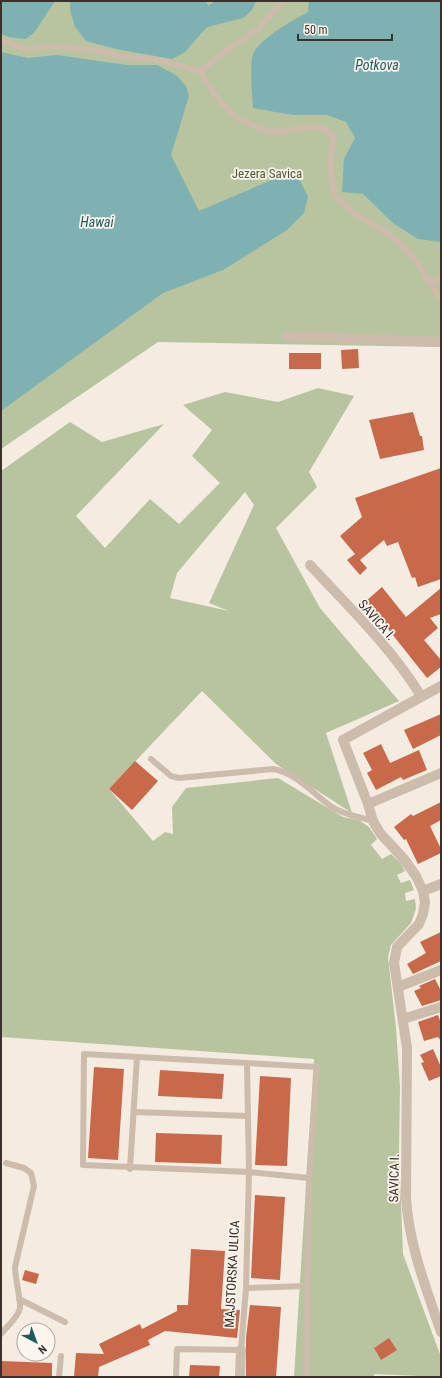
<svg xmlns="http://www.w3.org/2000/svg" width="442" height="1378" viewBox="0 0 442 1378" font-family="'Roboto Condensed',sans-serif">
<rect width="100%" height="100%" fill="#f4ebe1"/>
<path fill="#b8c4a0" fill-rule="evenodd" d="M1,1H441V347L158,342L1,449Z
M318,388L354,396L309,472L317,487L276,528L320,608L399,701L326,733L352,813L276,764L202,691L109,789L153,841L165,832L173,834L172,807L186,788L278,778L343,817L359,820L369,827L377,839L371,845L382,859L391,854L400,862L405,871L397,875L401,883L410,880L414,890L405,893L406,901L415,899L416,909L411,923L391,945L388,957L396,1028L400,1087L399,1152L403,1254L441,1357V1377L374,1374V1377H294L314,1059L1,1037V471L70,422L102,442L164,424L76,516L105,548L150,499L179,524L220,483L192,456L212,430L183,405L225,392L278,402ZM245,492L254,505L209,603L229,611L170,598L177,573Z"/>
<path fill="#7fb0b2" d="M1,1H55L34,33L26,39L8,37L1,34Z
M70,1H206L208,6L215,1H256L252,10L243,18L207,27L184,53L172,59L116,49L86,41L75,27L70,10Z
M309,1H441V242L418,239L393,223L363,194L342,192L344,159L355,138L346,122L327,115H293L253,108C252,92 250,74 252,58C254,41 294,20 308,12Z
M1,52L28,58L57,55L127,65H157L176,75L186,86L189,96L171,155L199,211L274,179L298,177L308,196L304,213L287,230L223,270L163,293L1,411Z"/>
<path fill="#c8694b" d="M358,349L359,368L342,369L341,350Z
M289,353H321V369H289Z
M413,412L420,436H422L424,450L380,459L369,420Z
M441,468V579L418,587L415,577L412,578L398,542L387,546L384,540L360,560L367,568L360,575L347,560L355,554L340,536L362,517L355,498Z
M382,587L406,617L441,588V614L430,618L438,628L424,640L441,660V667L427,678L366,601Z
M441,714V735L413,749L404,730Z
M381,744L390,763L419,750L427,770L403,780L401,777L376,790L367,773L372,770L363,753Z
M135,761L158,781L132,810L109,789Z
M441,802V820L430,826L441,849V853L418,864L406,839L404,840L394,827L411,814L413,816Z
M441,932V961L413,974L407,964L426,953L420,942Z
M435,979L441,991V1000L422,1006L414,991L421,988L419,986Z
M438,1015L441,1023V1041L438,1037L424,1041L418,1022Z
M433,1049L441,1067V1076L429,1081L421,1063L424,1062L420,1055Z
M94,1067L124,1069L118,1160L88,1158Z
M160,1070L224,1074L222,1099L158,1096Z
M260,1076L291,1078L287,1166L255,1165Z
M156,1133L222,1135L221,1164L155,1162Z
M255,1195L285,1197L280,1280L251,1278Z
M191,1249L225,1251L221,1309L240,1310L237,1338L165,1331L148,1340L150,1345L99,1367L98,1377H74L76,1353L104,1354L99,1344L140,1324L142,1329L177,1311V1305H188Z
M25,1270L39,1274L36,1284L22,1280Z
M250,1305L281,1307L276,1377H246V1338Z
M389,1338L397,1350L381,1360L374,1348Z
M1,1361L52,1363V1377H1Z
M190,1365L220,1366L219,1377H189Z"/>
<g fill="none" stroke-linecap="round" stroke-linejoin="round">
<path stroke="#cdbbac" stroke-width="6" d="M1,41L27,49L49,46L101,51L124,57L153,59L200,71C208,87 222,105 236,117C241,121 264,130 270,131C292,135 320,114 334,140L330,158L334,195L354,213L392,236L415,259L438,296
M200,71L223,53L258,29L280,4
M431,283L441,277
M151,759L171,776L179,778L273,769C297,773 313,794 332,807C344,815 360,817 373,821
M135,1112L247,1116
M130,1169L137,1057
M246,1288L306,1286
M19,1299L65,1322
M1,1334C7,1326 18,1318 20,1308C21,1301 15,1278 15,1267L34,1186L31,1173L24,1168L6,1163
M59,1377L61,1356
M176,1377L177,1349L241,1350L246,1288L249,1172L247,1064
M306,1377L309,1178L317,1067L84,1054L83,1165L249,1172L309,1178"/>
<path stroke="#cdbbac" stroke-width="10" d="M287,336L441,342
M310,565C348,606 391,647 421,696
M441,686L343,740L368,804L373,821L380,833L404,859L416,876L423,891L425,902L423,914L419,924L397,947L394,963L407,1048L406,1198C409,1245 426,1288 441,1332
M368,804L441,773
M423,891L441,884
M398,987L441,970
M403,1019L441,1007
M240,1377L241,1350"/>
</g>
<g text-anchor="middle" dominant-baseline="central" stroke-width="3.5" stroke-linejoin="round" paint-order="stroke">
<g font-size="13" fill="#4a5a2e" stroke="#fbf5ee">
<text x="267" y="173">Jezera Savica</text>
</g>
<g font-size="13" fill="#3b302b" stroke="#fbf5ee">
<text transform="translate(377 620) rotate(49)">SAVICA I.</text>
<text transform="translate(394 1178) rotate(-89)">SAVICA I.</text>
<text transform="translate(232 1274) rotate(-87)">MAJSTORSKA ULICA</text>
</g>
<g font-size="14" font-style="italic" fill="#1f5a5e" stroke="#fbf5ee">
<text x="377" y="65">Potkova</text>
<text x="97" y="222">Hawai</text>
</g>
</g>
<rect width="442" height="1378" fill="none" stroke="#3b302b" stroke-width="4"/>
<g transform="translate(36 1342) rotate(139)"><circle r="19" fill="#fbf5ee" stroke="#aea6a0"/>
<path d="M0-3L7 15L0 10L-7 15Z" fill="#1f5a5e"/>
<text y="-6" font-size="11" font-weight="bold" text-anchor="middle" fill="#3b302b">N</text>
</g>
<path d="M298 34v6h94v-6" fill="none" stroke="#3b302b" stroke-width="2"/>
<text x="304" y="34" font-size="12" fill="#3b302b" stroke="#fbf5ee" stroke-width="3" paint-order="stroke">50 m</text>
</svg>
